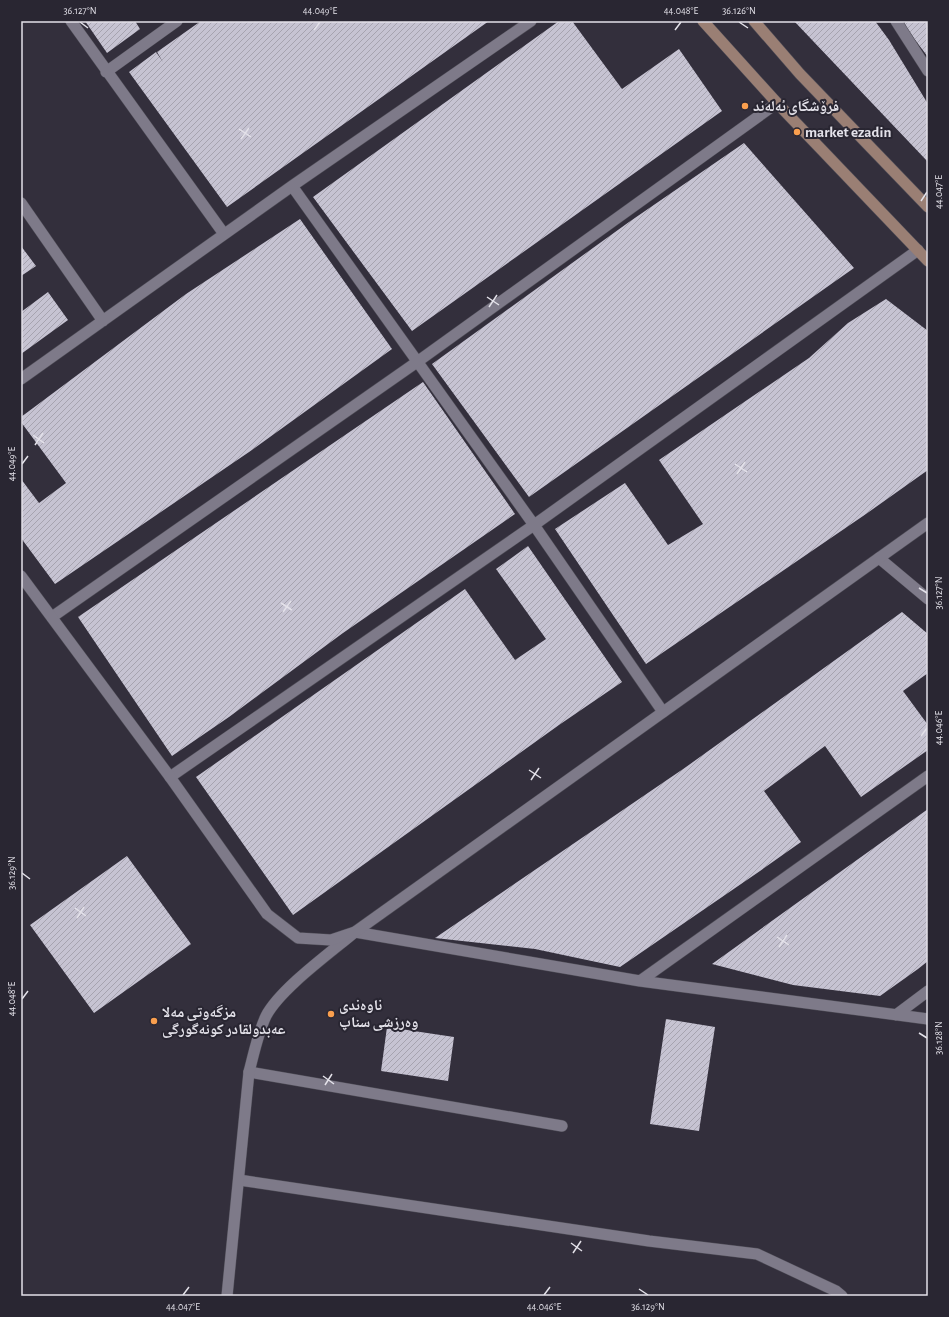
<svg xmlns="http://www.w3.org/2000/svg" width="949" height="1317" viewBox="0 0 949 1317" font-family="'Alegreya Sans','Noto Naskh Arabic',sans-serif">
<defs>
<pattern id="building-hatch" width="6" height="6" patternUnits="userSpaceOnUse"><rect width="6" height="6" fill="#c6c3d2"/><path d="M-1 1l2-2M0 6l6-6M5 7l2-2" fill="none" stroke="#a6a3af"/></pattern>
</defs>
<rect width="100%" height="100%" fill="#332f3c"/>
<path fill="url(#building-hatch)" d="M85,21H135L140,29L107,53Z
M201,21H489L227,207L129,72L156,52L163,62L157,52Z
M559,21H572L622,89L679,49L722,111L412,331L313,197Z
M794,21H875L889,40L928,104V162Z
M907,21H928V57L903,24Z
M744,143L854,268L529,497L432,364L629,222Z
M300,219L392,349L252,450L55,584L21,538V479L39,503L66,483L21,422V417L186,294Z
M21,246L36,266L21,276Z
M48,292L68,320L21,354V312Z
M886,299L928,331V470L866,514L646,664L555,529L625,483L668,545L703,524L659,460L809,358L848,323Z
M423,382L515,514L343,633L229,717L172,756L78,617Z
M528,546L622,682L559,725L293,915L196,777L465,589L515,660L546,639L496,569Z
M902,612L928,634V673L903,691L928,725V750L861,797L825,746L764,791L801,842L760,871L620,967L535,949L435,938L686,767Z
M928,809V961L918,969L880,996L793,985L712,964Z
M127,856L191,944L94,1013L30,925Z
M666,1019L715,1027L699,1131L650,1124Z
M387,1027L454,1037L448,1081L381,1071Z"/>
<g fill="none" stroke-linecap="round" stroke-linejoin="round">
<defs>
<path id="service" d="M249,1072L562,1126
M239,1180L649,1241L757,1254L836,1291L842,1296"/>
<path id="minor" d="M71,21L224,234
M896,21L928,71
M106,72L177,21
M292,186L534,525L663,712
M21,203L103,321
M21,379L292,186L531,21
M879,558L928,599
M52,617L417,362L777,103
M170,777L534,525L918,250
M640,981L928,776
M896,1015L928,991
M227,1296L249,1072C254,1053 258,1033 266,1016C280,989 330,953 355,932L640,981L928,1019"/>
<path id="tertiary" d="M21,576L170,777L267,914L298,938L331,940L355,932L928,523"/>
<path id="secondary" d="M703,21L777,103L928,261
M754,21L800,74L928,207"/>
</defs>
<use href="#service" stroke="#4e4c56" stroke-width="12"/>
<use href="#minor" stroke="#4e4c56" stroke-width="12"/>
<use href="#tertiary" stroke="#4e4c56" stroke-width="12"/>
<use href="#secondary" stroke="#4e4c56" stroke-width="12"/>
<use href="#service" stroke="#7e7a89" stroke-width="11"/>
<use href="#minor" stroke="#7e7a89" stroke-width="11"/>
<use href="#tertiary" stroke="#7e7a89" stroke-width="11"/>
<use href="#secondary" stroke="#9a7f74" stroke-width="11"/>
</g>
<path fill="none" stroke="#e3e1e9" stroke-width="1.5" d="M80,22L88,28M739,22L748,28M314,30L320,22M675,30L681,22M239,129L251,137M241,139L249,128M921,201L927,192M487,297L499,305M489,307L497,295M33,435L44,443M35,445L43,433M22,464L28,456M735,464L747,472M737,474L745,462M919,588L927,593M281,603L292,610M283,612L291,601M921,736L927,728M529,770L541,778M531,780L539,768M22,873L30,879M75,908L86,916M77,918L84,907M777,937L789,945M779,947L787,935M22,999L28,991M919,1033L927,1038M323,1076L334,1084M325,1085L332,1074M571,1243L582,1251M573,1253L581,1241M639,1289L648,1295M183,1295L189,1287M544,1295L550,1287"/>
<g fill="#fa9f4e" stroke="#292632" stroke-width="1.5">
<circle cx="745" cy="106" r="4"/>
<circle cx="797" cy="132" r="4"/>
<circle cx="331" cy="1014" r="4"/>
<circle cx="154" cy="1021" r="4"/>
</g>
<g text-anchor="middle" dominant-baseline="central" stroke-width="4" stroke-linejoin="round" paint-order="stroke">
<g font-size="15" font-weight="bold" fill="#e3e1e9" stroke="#292632" text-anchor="start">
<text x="753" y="106">فرۆشگای ئەلەند</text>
<text x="805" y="132">market ezadin</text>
<text x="339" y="1005">ناوەندی<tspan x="339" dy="17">وەرزشی سناپ</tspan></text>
<text x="162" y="1012">مزگەوتی مەلا<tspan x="162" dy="17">عەبدولقادر کونەگورگی</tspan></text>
</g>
</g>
<rect width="949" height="1317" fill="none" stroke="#292632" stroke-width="44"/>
<rect x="22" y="22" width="905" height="1273" fill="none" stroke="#e3e1e9" stroke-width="1.5"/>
<g font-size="10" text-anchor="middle" fill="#e3e1e9">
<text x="80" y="14">36.127°N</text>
<text x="320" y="14">44.049°E</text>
<text x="681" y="14">44.048°E</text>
<text x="739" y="14">36.126°N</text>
<text transform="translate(938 192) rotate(-90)" y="4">44.047°E</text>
<text transform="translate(11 464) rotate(-90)" y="4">44.049°E</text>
<text transform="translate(938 593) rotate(-90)" y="4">36.127°N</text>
<text transform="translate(938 728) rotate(-90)" y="4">44.046°E</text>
<text transform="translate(11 873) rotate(-90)" y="4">36.129°N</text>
<text transform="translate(11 999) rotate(-90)" y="4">44.048°E</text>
<text transform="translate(938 1038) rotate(-90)" y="4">36.128°N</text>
<text x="183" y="1310">44.047°E</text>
<text x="544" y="1310">44.046°E</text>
<text x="648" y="1310">36.129°N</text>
</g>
</svg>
